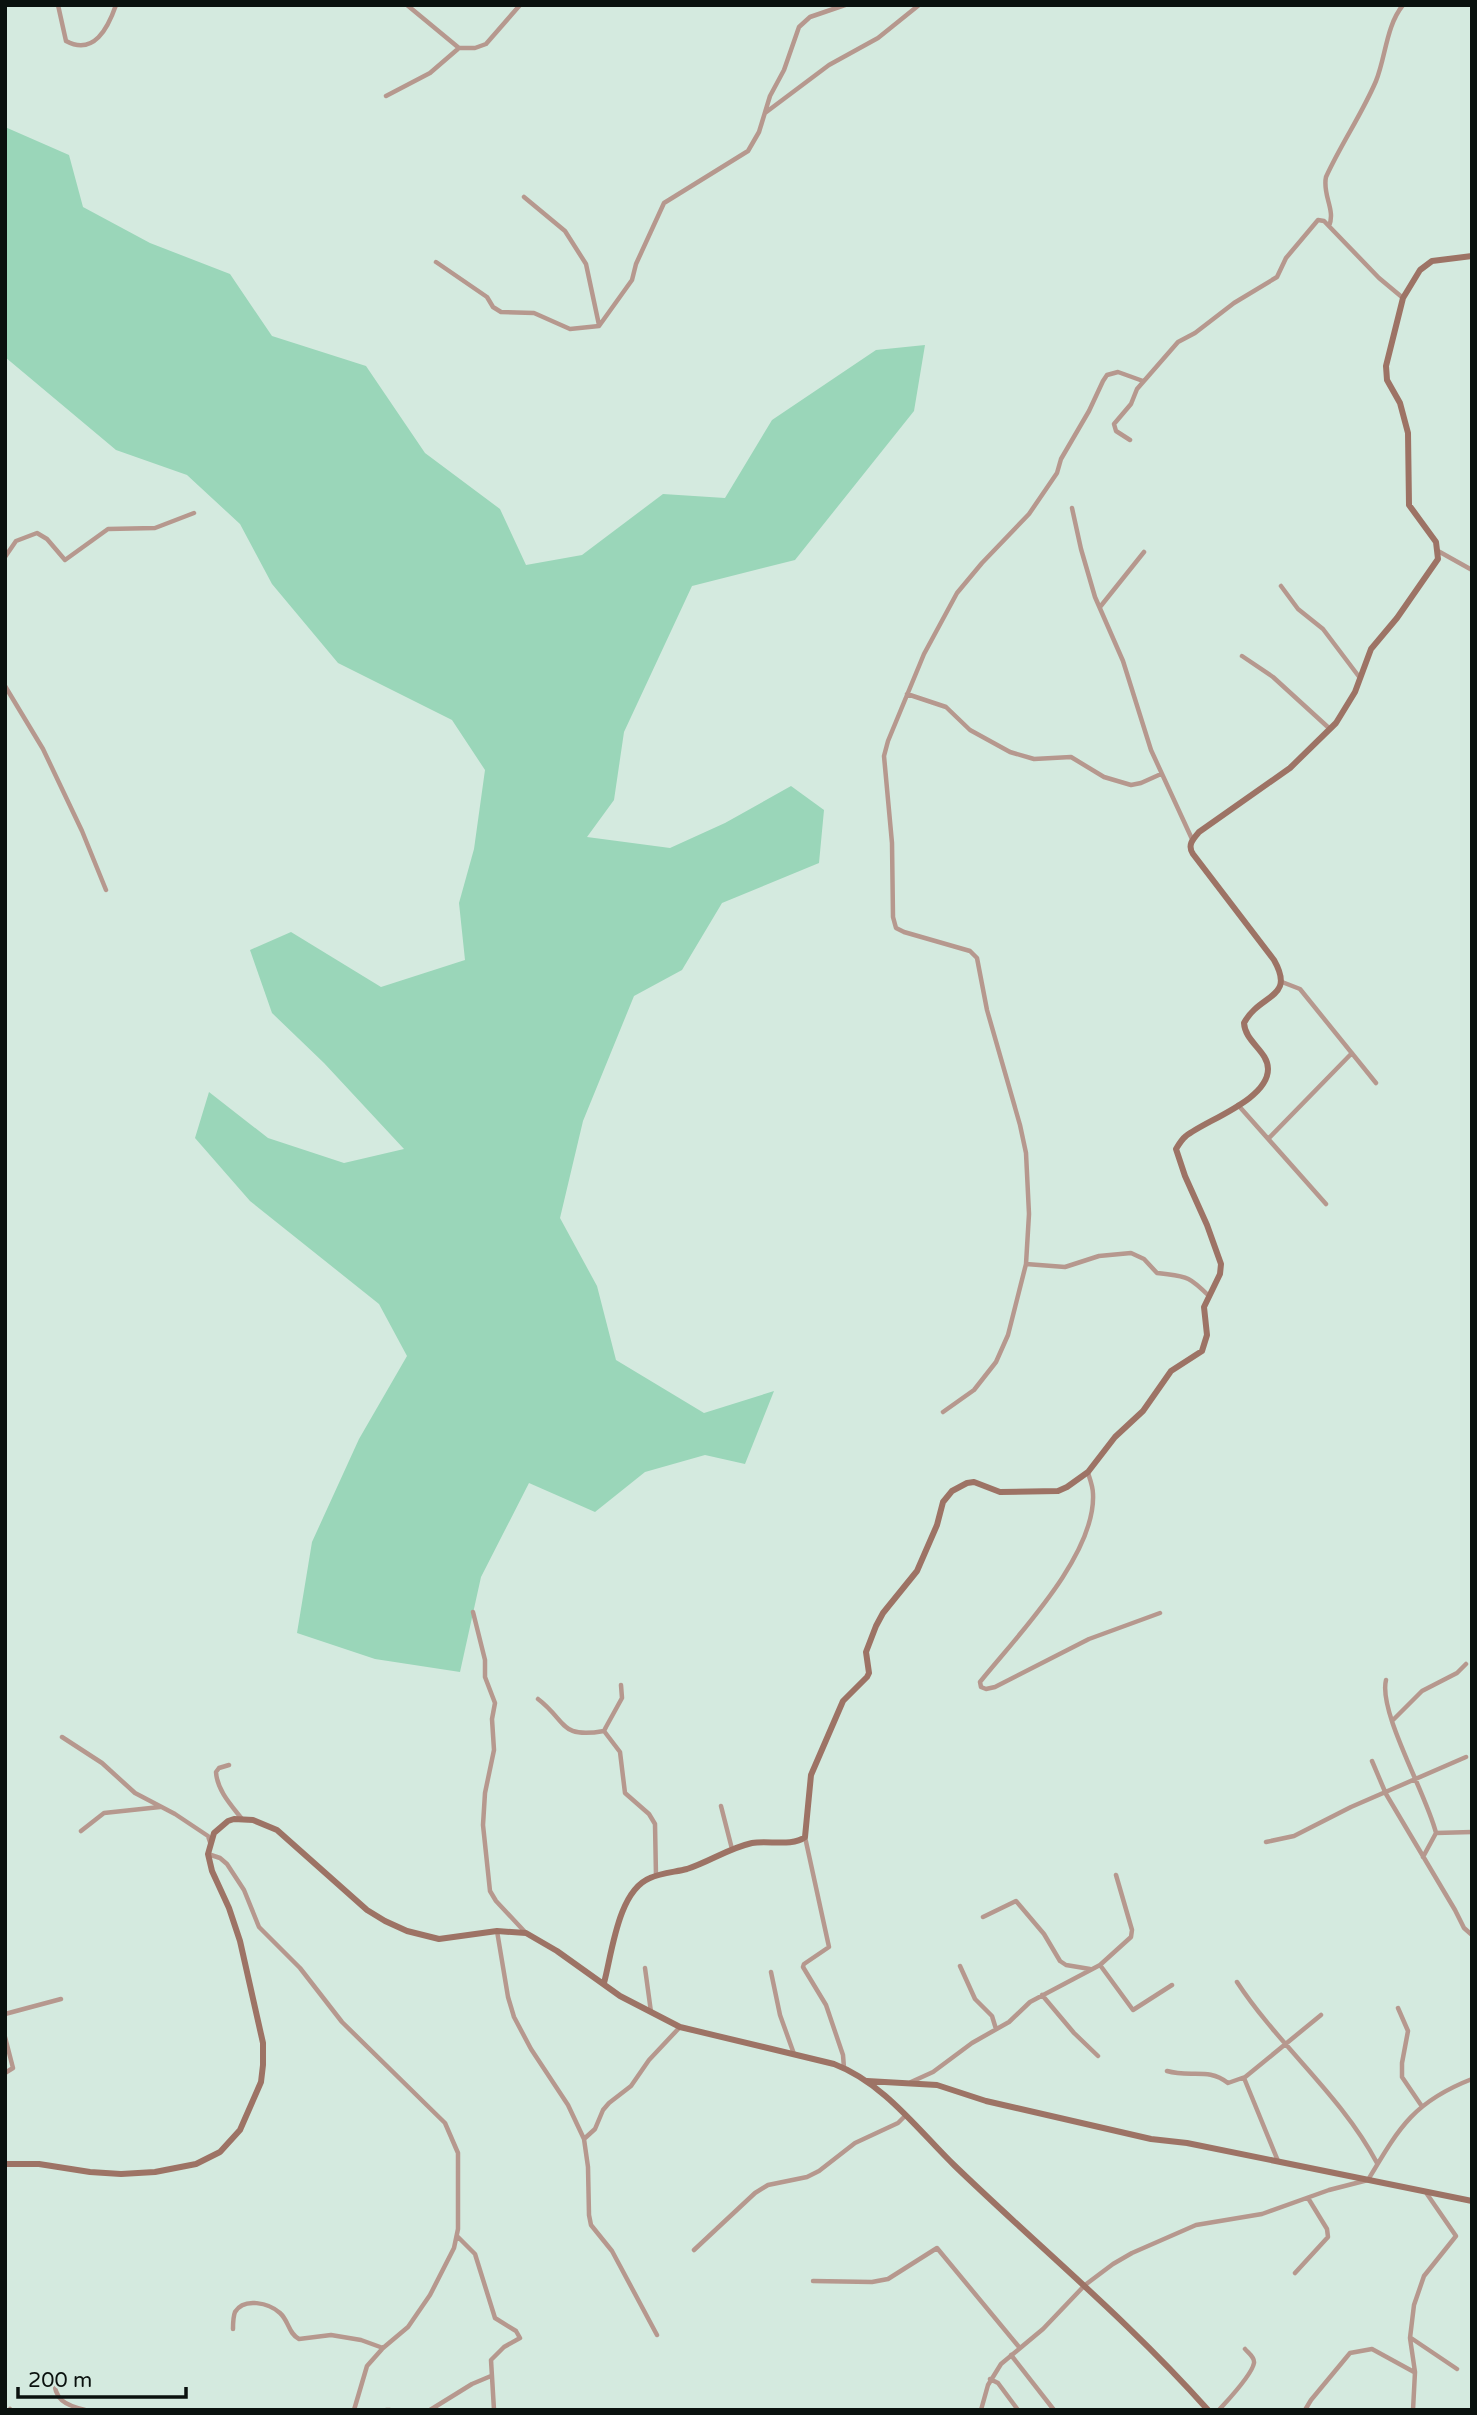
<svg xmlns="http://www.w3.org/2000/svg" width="1477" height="2415" viewBox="0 0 1477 2415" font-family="'Varela Round',sans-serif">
<rect width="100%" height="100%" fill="#d4eadf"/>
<path fill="#9ad6b9" d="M5,127L69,155L83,207L150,243L230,274L272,336L366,366L425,453L500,509L526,565L582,555L663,494L725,498L772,420L876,350L925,345L914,411L795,560L692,586L624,732L614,800L587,837L670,848L725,823L791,786L824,810L819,863L722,903L682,970L634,996L583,1121L560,1218L597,1286L616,1360L704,1413L774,1391L745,1464L705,1455L645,1472L595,1512L529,1483L481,1577L460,1672L375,1659L297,1633L312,1542L359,1439L407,1356L379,1304L250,1201L195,1138L209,1092L268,1138L344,1163L404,1149L324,1063L272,1013L250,950L291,932L381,987L465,960L459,903L474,849L485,770L452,720L338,663L272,584L240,524L187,475L116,450L5,357Z"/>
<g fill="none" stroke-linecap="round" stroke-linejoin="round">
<path stroke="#b6988e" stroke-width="4.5" d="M58,5L66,41C94,56 108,28 116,5
M407,5L459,48
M386,96L430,73L459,48H475L486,44L520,5
M765,113L829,65L878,38L919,5
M524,197L565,231L586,264L599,325
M1329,226C1336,210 1322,195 1326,177C1341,144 1362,114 1376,81C1386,56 1386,26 1403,5
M436,262L487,297L493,307L501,312L534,313L570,329L599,326L632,280L636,264L664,203L748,151L759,132L770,96L784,70L799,27L810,17L845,5
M1130,440L1116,431L1114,424L1131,404L1137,389L1178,342L1195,333L1234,303L1277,277L1286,258L1318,220L1324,221L1379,278L1403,298
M1072,508L1081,549L1095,597L1123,661L1151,750L1192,839
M1438,551L1472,570
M5,557L16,541L37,533L47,539L65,560L108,529L155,528L194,513
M1281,586L1298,609L1323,629L1360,678
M1100,607L1144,552
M1242,656L1273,677L1330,729
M5,686L43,749L82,831L106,890
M907,694L946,707L970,730L1010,752L1034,759L1071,757L1104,777L1131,785L1141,783L1161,774
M1282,982L1300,989L1376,1083
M1238,1105L1326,1204
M1268,1139L1352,1053
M1026,1264L1065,1267L1099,1256L1131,1253L1144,1259L1157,1273C1186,1277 1187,1274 1209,1296
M943,1412L974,1390L996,1362L1008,1335L1026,1264L1029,1214L1026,1153L1020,1125L987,1010L977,958L970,951L904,932L896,928L893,917L892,843L884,756L888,741L924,654L957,593L982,563L1029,514L1057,473L1061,459L1089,411L1103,381L1107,375L1118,372L1143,381
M1088,1473C1090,1479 1093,1487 1093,1494C1096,1555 1017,1636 980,1682L981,1687L986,1689L995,1687L1089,1639L1160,1613
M473,1612L485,1660V1677L495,1703L492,1719L494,1750L485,1793L483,1825L490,1891L496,1901L525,1932
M1386,1680C1378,1712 1427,1795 1436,1833L1423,1857
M538,1699C567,1721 559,1739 604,1731L606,1727L622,1698L621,1685
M1393,1720L1422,1691L1457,1673L1466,1664
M604,1731L620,1752L625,1793L649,1814L655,1824L656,1876
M62,1737L102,1763L135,1793L175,1814L208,1836L210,1842
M1372,1761L1386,1794L1455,1910L1464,1928L1472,1935
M229,1765L219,1768L216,1772C217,1790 231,1805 242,1819
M721,1806L732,1849
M81,1831L104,1813L160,1807
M1436,1833L1472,1832
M805,1837L829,1947L804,1964L803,1967L826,2005L843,2055L844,2068
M1266,1842L1294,1836L1351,1807L1466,1757
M208,1854L220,1858L227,1864L244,1890L259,1927L300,1968L342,2022L445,2123L458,2153V2229L454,2248L430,2295L408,2327L383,2348L367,2366L354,2410
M983,1917L1016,1901L1044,1934L1060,1961L1066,1965L1090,1969
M497,1931L508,1997L514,2017L531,2049L568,2105L584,2139
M1100,1965L1133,2010L1172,1985
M960,1966L975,1999L992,2016L996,2029
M645,1968L651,2012
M771,1972L780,2015L794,2054
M1237,1982C1279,2046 1341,2095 1377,2163
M1042,1995L1074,2033L1098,2056
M1398,2008L1408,2031L1402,2063V2077L1421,2105
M5,2014L61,1999
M5,2037L13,2068L5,2073
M1167,2071C1191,2078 1208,2067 1228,2083L1245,2077
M911,2082L933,2072L972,2043L1009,2022L1030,2002L1100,1965L1131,1937L1132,1930L1116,1875
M1278,2161L1244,2078L1321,2015
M458,2237L475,2254L495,2318L516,2331L520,2338L504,2347L491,2360L494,2410
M694,2250L755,2193L768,2185L807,2177L819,2171L855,2143L898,2123L906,2115
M1295,2273L1328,2237L1327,2229L1308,2198
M813,2281L872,2282L888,2279L937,2248L1019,2347
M233,2329C233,2323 233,2317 235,2312C244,2297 269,2303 280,2313C289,2321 288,2333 299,2339L331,2335L361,2340L383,2348
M657,2335L612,2251L591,2225L589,2215L588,2167L584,2139L595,2129L603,2110L609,2103L631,2086L649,2060L680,2027
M1411,2338L1457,2369
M1011,2355L1054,2410
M54,2378C54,2400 65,2405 85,2410
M990,2379L998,2383L1018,2410
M10,2409L11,2410
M386,2410H390
M430,2410L472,2384L491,2376
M981,2410L988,2385L1001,2364L1043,2329L1085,2285L1113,2264L1132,2253L1196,2225L1262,2214L1329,2190L1368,2180C1399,2128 1413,2102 1472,2079
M1219,2410C1228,2400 1252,2375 1254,2363C1255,2357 1248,2353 1245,2349
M1305,2410L1311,2400L1350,2353L1372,2349L1414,2372
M1413,2410L1415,2372L1410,2338L1414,2305L1424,2276L1456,2236L1427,2194"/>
<path stroke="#9d7365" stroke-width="6" d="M604,1983C612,1953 618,1891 650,1878C661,1873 675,1872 687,1869C709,1862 729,1848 752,1843C768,1840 792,1847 805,1837L811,1775L843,1701L867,1677L869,1673L866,1652L876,1626L883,1613L917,1571L937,1525L943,1502L952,1491L967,1483L974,1482L1000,1492L1058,1491L1067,1487L1088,1472L1115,1437L1143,1411L1171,1371L1202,1351L1207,1335L1204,1307L1220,1274L1221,1264L1207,1225L1185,1176L1176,1149C1179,1144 1182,1139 1186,1136C1206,1120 1268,1100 1268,1069C1268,1051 1245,1042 1244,1023C1260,993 1296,999 1274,960L1193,854C1187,845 1193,839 1199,832L1290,768L1336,723L1355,692L1371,649L1397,618L1438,559L1436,542L1409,505L1408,433L1400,403L1387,380L1386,366L1403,298L1420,270L1432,261L1472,256
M867,2081L937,2085L986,2101L1151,2139L1187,2143L1472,2201
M5,2164H39L90,2172L121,2174L155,2172L196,2164L220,2152L240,2130L261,2082L263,2065V2043L240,1941L229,1908L212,1871L208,1854L214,1833L228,1821L234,1819L253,1820L277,1830L367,1910L385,1921L407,1931L439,1939L497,1931L526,1933L557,1951L620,1996L680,2027L834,2064C884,2083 918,2130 955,2166C1039,2247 1130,2322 1208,2410"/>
</g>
<rect width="1477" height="2415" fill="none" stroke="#0a110e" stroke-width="14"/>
<path d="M18 2387v10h168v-10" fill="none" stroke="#0a110e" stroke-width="3.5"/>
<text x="28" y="2387" font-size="21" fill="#0a110e" stroke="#d4eadf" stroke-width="5" paint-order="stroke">200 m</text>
</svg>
